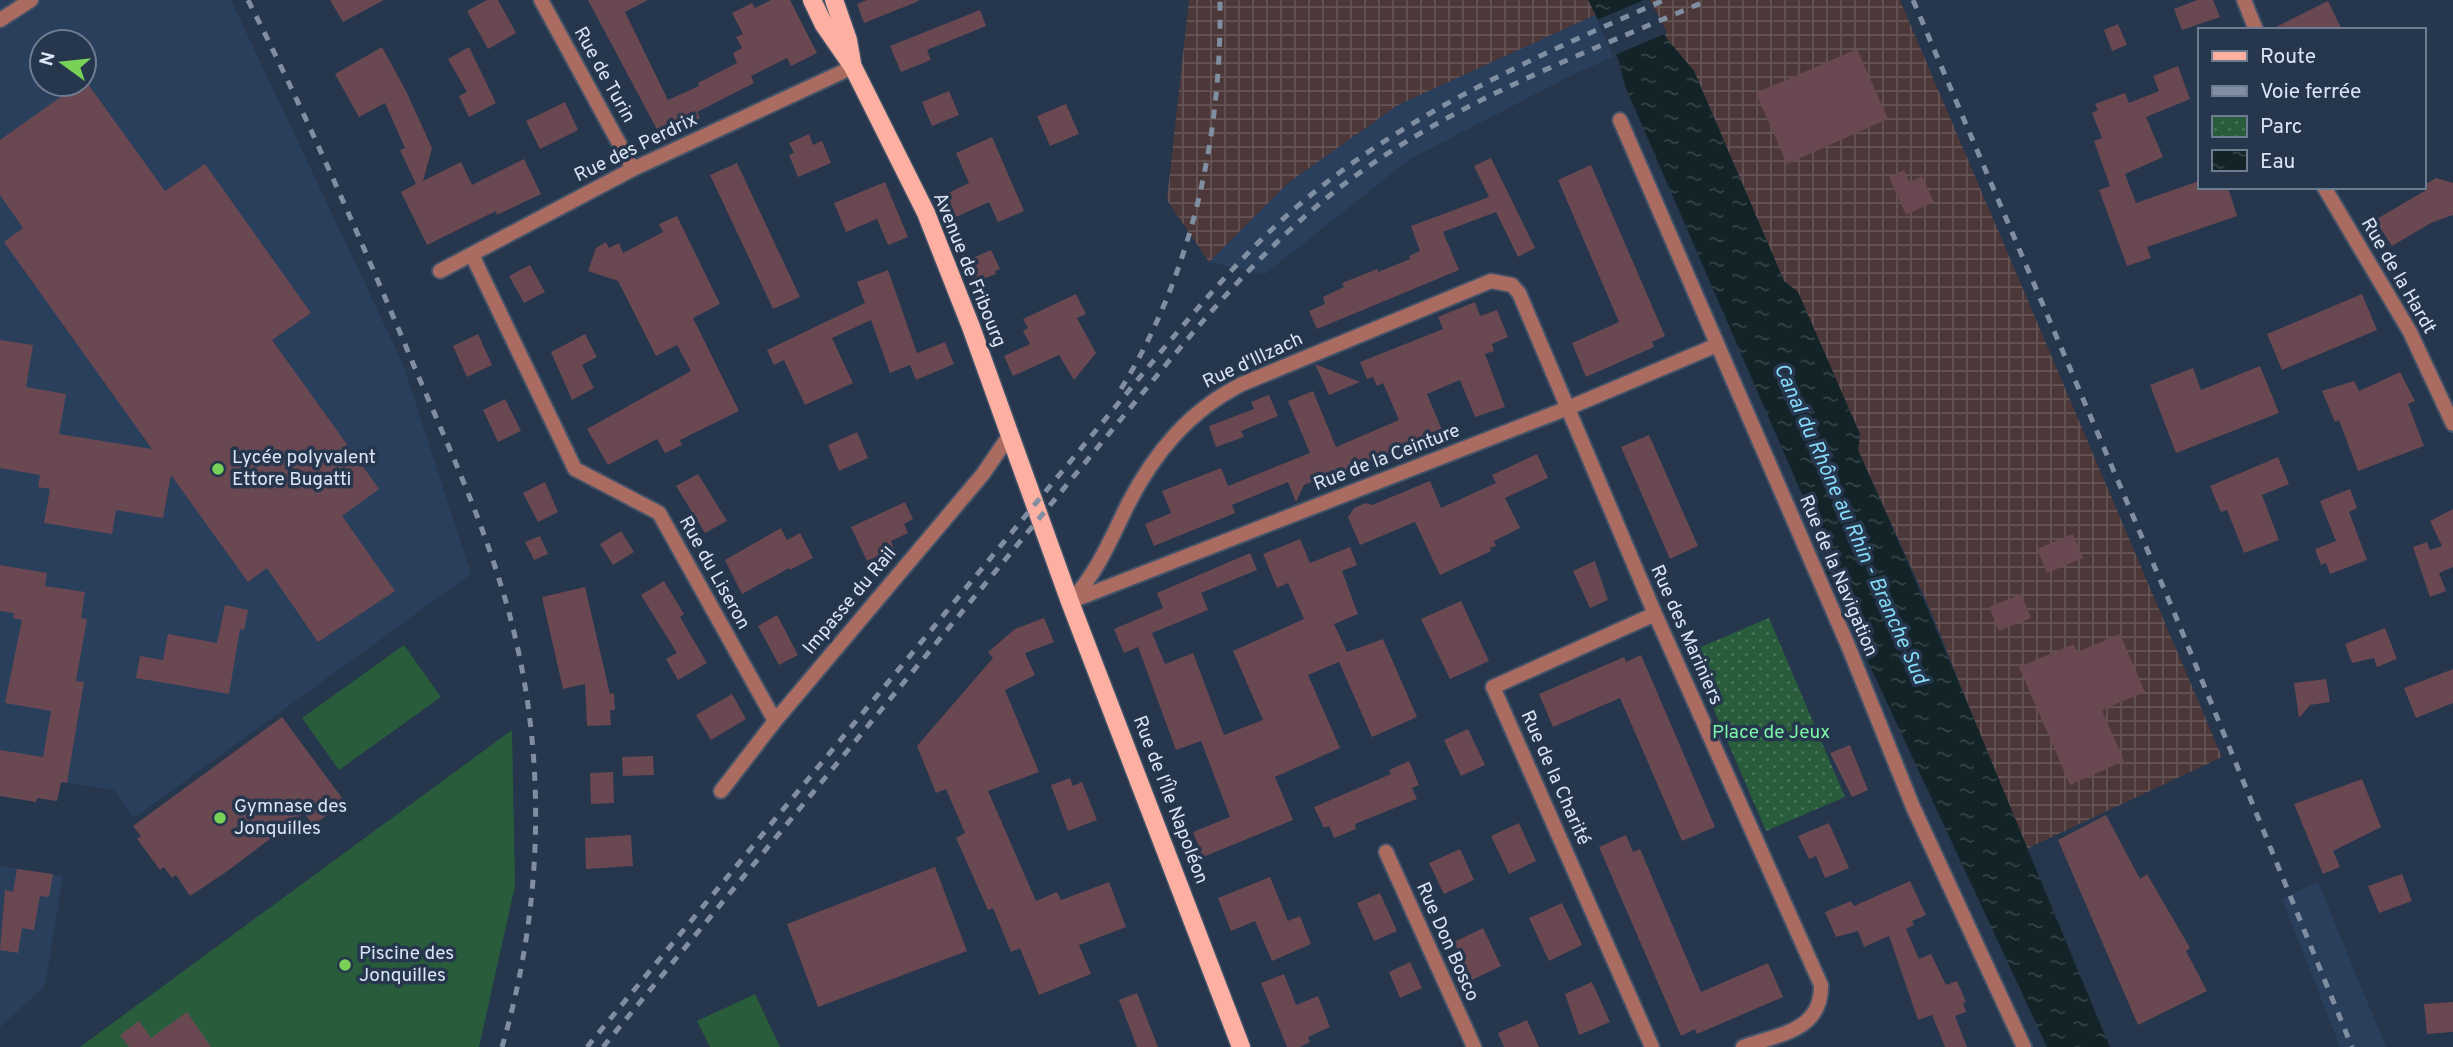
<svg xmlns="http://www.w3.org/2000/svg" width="2453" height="1047" viewBox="0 0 2453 1047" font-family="Overpass,sans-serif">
<defs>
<pattern id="industrial-grid" width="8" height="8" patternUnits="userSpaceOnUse" patternTransform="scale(1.75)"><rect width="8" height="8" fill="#4c3739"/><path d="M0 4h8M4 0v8" fill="none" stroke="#655456"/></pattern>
<pattern id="park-dots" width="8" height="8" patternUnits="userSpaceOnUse" patternTransform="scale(1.75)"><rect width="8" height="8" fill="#285c3b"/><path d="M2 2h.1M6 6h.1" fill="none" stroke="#477358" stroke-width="1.8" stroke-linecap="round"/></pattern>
<pattern id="water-ripples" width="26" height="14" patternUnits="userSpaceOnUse" patternTransform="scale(1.75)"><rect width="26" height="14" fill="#132429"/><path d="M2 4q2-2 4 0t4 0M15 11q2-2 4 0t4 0" fill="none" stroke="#354449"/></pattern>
</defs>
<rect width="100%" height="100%" fill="#25364d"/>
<path fill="#2a3f5c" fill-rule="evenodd" d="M0,0H231L403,364L471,574L134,818L114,790L61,782L57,801L37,798L36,802L0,796ZM42,42H84V84H42Z
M1628,0H1746L1574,74L1410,159L1265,274L1209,262L1288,183L1398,105Z
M0,866L63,876L45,986L0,1027Z
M2318,882L2386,1047H2340L2282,899Z"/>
<path fill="url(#industrial-grid)" d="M1189,0H1588L1597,14L1398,105L1288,183L1209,262L1167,200Z
M1647,0H1900L2222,757L2026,849L1930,609L1858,450L1860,434L1798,293L1784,281L1694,71L1667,39Z"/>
<path fill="#285c3b" d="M404,645L441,697L339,770L302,718Z
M512,730L515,886L479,1047H80Z
M755,994L780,1047H710L697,1021Z"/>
<path fill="url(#park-dots)" d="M1769,618L1845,797L1766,831L1689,652Z"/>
<path fill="url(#water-ripples)" d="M1588,0H1646L1667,39L1694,71L1784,281L1798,292L1860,434L1858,450C1947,647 2026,848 2110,1047H2047L1823,565L1827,552L1625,86L1619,61Z"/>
<path fill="#25364d" d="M1644,0H1650L1667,33L1613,56L1597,20Z"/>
<path fill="#694852" d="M330,0H384L343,22Z
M487,0H498L516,33L488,49L467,11Z
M588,0H648L625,12L668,100L699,86L698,83L737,63L733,53L742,48L736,37L743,34L732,13L752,3L755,8L771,0H790L817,53L791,66L787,58L751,76L754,83L697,112L700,118L661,137Z
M867,0H918L919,1L864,23L857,4Z
M2197,0H2213L2220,17L2182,30L2174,9Z
M2328,1L2342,30H2270Z
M980,10L986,26L927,50L931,60L901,72L890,46Z
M2118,24L2127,45L2112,51L2104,30Z
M382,47L406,91L432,148L423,181L461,162L472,185L524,159L541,194L497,215L496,211L427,245L401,192L416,184L400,150L405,148L385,103L359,117L335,74Z
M469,47L496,103L469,117L459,96L467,92L448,59Z
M1857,49L1888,119L1787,164L1756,93Z
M2178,66L2190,99L2146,117L2163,157L2125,174L2136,203L2199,181V187H2228L2237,216L2147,247L2151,258L2127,266L2099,190L2110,186L2094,141L2102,138L2092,113L2098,110L2095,104L2125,93L2129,103L2159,91L2153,76Z
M85,80L165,191L205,164L311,313L272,340L379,489L342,516L395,591L318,642L267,568L248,582L171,475L163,518L116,510L112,534L44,523L50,489L38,487L40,475L0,468V340L33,345L26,387L66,394L59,434L152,449L4,242L23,228L0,195V140L79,84H84Z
M949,91L959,115L932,126L922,102Z
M565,102L578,130L540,149L526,121Z
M1066,104L1079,134L1050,146L1037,116Z
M809,134L813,145L822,141L831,163L798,177L789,155L794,153L789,143Z
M992,137L1024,211L998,222L989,202L956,217L946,194L969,183L956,153Z
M1491,158L1535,248L1518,257L1496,212L1443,232L1459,270L1317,329L1309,311L1325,304L1323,297L1344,287L1342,283L1377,269L1378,272L1410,259L1409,256L1420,251L1411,226L1489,197L1474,166Z
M737,163L800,297L773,309L710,175Z
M1591,165L1665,336L1652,342L1654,347L1586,377L1572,343L1619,322L1558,180Z
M1904,170L1910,182L1922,176L1934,202L1906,215L1889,177Z
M2436,178L2453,183V215L2431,223L2392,246L2375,220L2428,189L2426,184Z
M885,182L908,237L888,245L877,219L846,232L834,203Z
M677,216L720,304L693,318L739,411L680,440L682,445L665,453L657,439L608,465L587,429L691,371L677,345L656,356L618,281L588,271L596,248L606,242L609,248L619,243L623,253L663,232L659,224Z
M991,250L1000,269L995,271L996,274L973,283L963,262Z
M530,265L545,292L524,303L509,276Z
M888,270L917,353L945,342L954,364L916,380L910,365L890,373L871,320L832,338L853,383L805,405L784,360L774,365L767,350L865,303L857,282Z
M1076,294L1086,314L1077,318L1096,353L1074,380L1059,355L1013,376L1004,356L1030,344L1023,331L1028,328L1023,319Z
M2362,294L2377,330L2282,370L2267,334Z
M1475,302L1480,316L1497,310L1508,337L1492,344L1494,351L1485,354L1505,407L1475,417L1460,380L1427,394L1442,430L1440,435L1304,485L1296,502L1288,482L1232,505L1235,513L1154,546L1145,524L1171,513L1162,491L1221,468L1228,486L1310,453L1288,401L1313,391L1336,447L1399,420L1383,383L1377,386L1373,377L1367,379L1360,362L1443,329L1438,317Z
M478,334L492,365L467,377L453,346Z
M585,334L597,357L582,365L594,388L572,400L551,352Z
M1315,364L1360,382L1329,395Z
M2260,366L2279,413L2176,453L2150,385L2193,368L2201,390Z
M2400,372L2415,401L2408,404L2424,446L2358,471L2339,420L2335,422L2322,391L2354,381L2359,391Z
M1269,395L1278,416L1241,431L1244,437L1216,447L1209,426L1254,409L1251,402Z
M505,399L521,431L498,442L483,410Z
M857,432L868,458L839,471L828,445Z
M1649,435L1698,546L1670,559L1621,447Z
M1537,454L1548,478L1505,498L1520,528L1494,541L1496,546L1490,548L1491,551L1440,575L1415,522L1360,545L1348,517L1354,508L1366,503L1372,505L1430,481L1441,508L1496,483L1492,475Z
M2278,457L2289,484L2262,495L2279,540L2244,553L2227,510L2221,512L2210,486Z
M698,474L727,521L705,533L676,486Z
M545,482L558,512L538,522L523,493Z
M2350,489L2357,508L2349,512L2367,560L2330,574L2326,563L2321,565L2315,549L2336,541L2320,501Z
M905,502L913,519L904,524L908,533L891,541L894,549L867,561L851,527Z
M2453,509V567L2439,573L2446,591L2430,597L2413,547L2427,542L2430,550L2442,546L2430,521Z
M781,528L787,540L800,533L813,558L790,570L789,568L742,594L725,560Z
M621,531L634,552L613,565L600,544Z
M2073,534L2083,558L2047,573L2037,549Z
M540,536L548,554L534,560L525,542Z
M1300,539L1310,563L1350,547L1357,565L1342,571L1358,614L1334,624L1347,652L1383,639L1417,717L1372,737L1339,662L1308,675L1340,748L1275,777L1293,820L1203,857L1193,832L1230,817L1201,741L1176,750L1138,647L1124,653L1114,629L1163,608L1157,593L1250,553L1257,570L1201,593L1208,610L1152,633L1165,664L1193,653L1224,735L1263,720L1233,651L1304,619L1288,583L1277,588L1263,554Z
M1595,561L1608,600L1590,608L1573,571Z
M0,565L47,573L45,586L85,592L81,618L87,619L76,681L84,682L67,783L61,782L57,801L37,798L36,802L0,796V750L43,757L51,711L5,703L22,620L13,618L14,613L0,611Z
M664,581L684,614L680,617L707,663L678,680L666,659L677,653L641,595Z
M585,587L610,694L614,693L615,710H610L611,725L587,726L585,684L563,689L542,597Z
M2021,594L2031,618L1999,631L1989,607Z
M1461,601L1489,661L1450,679L1421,619Z
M225,605L248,610L244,630L240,629L229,694L136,678L140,656L163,660L168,634L217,643Z
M777,615L798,655L779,665L758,626Z
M1044,618L1054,642L1025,653L1035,675L1005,690L1039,772L988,791L1036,901L1057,892L1061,900L1109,882L1126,927L1079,945L1091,974L1039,995L1020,948L1011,952L993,908L988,910L956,838L965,833L946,789L936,793L917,746L993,658L988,652L1015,629Z
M2385,628L2397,659L2377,667L2374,658L2352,663L2345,644Z
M2120,634L2145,692L2102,710L2124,761L2070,785L2019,667L2074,644L2077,652Z
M1641,655L1715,827L1682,841L1620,698L1553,727L1539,694L1624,657L1626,662Z
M2453,669V703L2416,718L2404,688Z
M2326,679L2330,702L2310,705L2299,718L2294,683Z
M732,694L746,719L711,740L696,715Z
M282,717L345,802L313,825L304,813L229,870L190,896L176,875L172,878L164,867L160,870L137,839L141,836L133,826Z
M1468,729L1485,765L1461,776L1444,740Z
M1850,745L1868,790L1852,797L1830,753Z
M653,756L654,775L623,776L622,757Z
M1409,761L1419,785L1412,788L1417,799L1355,824L1356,829L1334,838L1329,826L1324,828L1314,807L1391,774L1389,770Z
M613,772L614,803L591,804L590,773Z
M1070,778L1073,786L1082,782L1097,820L1068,831L1051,785Z
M2362,779L2381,827L2333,851L2340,867L2323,874L2294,804Z
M2106,815L2140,879L2147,874L2190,948L2186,951L2207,991L2138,1025L2058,840Z
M1519,823L1536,861L1509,874L1491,836Z
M1829,823L1849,868L1825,878L1816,856L1809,859L1798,836Z
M631,835L633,866L586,869L585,838Z
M1626,835L1633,852L1640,849L1701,992L1768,963L1783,997L1697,1034L1695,1029L1681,1036L1599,847Z
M1460,849L1474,880L1444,894L1429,863Z
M935,867L967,951L818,1007L787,924Z
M17,869L53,874L49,897L40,896L34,930L22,928L18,953L0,950L5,890L13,892Z
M2402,874L2412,901L2379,913L2368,886Z
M1270,877L1288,921L1300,916L1311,944L1272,961L1255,921L1231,931L1218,898Z
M1910,881L1926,915L1912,921L1914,925L1906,929L1919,959L1931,954L1946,985L1957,981L1966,1002L1963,1003L1966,1012L1955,1016L1967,1047H1945L1932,1015L1918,1020L1889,936L1864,947L1858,931L1836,937L1825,912L1851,901L1854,906Z
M1380,893L1397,931L1374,941L1357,903Z
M1562,903L1582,945L1549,961L1529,918Z
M1483,928L1501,966L1472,980L1454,942Z
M1410,962L1422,988L1400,998L1389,972Z
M1284,974L1296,1005L1318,996L1330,1027L1308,1037L1310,1042L1300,1047H1287L1261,983Z
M1592,982L1610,1022L1579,1035L1565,994Z
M1137,993L1158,1047H1137L1119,1000Z
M2453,1002V1032L2427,1034L2424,1004Z
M187,1012L211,1047H129L120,1035L139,1021L151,1038Z
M1527,1020L1539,1047H1504L1498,1033Z"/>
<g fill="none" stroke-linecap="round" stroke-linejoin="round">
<defs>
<path id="minor" d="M541,0L633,169
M2244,0L2256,30
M0,20L31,0
M1620,120L1849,648L1913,807L2024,1047
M2324,187L2410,332L2453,424
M472,255L575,469L659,513L775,721
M440,271L633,169L853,67
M1074,600L1568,408L1717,345
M1070,602C1097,573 1111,539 1128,504C1155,452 1189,411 1242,384L1491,281L1512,285L1519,293L1655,614L1821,985C1822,1031 1779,1034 1743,1047
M721,791L775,721L983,474L1009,436
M1386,852L1474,1047
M1652,1047L1493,687L1655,614"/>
<path id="primary" d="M812,0L824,25L853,67L926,213L971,327L1070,602L1241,1047
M834,0L848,40L852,63"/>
</defs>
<use href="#minor" stroke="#425268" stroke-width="18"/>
<use href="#primary" stroke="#425268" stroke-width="21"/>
<use href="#minor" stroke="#aa6b60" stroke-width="14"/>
<use href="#primary" stroke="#fdafa1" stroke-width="18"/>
<path stroke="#808ea1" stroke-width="5" stroke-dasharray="9 9" stroke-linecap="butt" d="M248,0C306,114 357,231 407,349C438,424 474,499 498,576C548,728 547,894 502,1047
M1913,0L2176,617L2352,1047
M1121,389C1192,274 1222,135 1220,0
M587,1047L1159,354C1201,304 1243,254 1292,211C1401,115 1533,58 1664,0
M603,1047L1164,367C1219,301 1275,237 1343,185C1451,102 1584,54 1708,0"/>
</g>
<g fill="#79d158" stroke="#25364d" stroke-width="2.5">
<circle cx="218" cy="469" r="7"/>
<circle cx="220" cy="818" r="7"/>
<circle cx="345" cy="965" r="7"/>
</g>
<g text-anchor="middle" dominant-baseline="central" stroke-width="7" stroke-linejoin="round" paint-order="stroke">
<g font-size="19" fill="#dae5f4" stroke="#25364d">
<text transform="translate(604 75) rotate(61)">Rue de Turin</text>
<text transform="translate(636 148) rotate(-26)">Rue des Perdrix</text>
<text transform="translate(969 270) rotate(68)">Avenue de Fribourg</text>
<text transform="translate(2398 276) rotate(60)">Rue de la Hardt</text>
<text transform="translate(1253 361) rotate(-25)">Rue d'Illzach</text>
<text transform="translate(1387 458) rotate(-21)">Rue de la Ceinture</text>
<text transform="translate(714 573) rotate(61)">Rue du Liseron</text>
<text transform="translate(1838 576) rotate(67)">Rue de la Navigation</text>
<text transform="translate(850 601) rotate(-50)">Impasse du Rail</text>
<text transform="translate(1686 635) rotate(66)">Rue des Mariniers</text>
<text transform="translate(1555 778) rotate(66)">Rue de la Charité</text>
<text transform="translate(1170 800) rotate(69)">Rue de l'Île Napoléon</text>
<text transform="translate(1447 942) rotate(66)">Rue Don Bosco</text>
</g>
<g font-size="19" fill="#dae5f4" stroke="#25364d" text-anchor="start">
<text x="232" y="458">Lycée polyvalent<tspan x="232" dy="22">Ettore Bugatti</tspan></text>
<text x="234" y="807">Gymnase des<tspan x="234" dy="22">Jonquilles</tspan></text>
<text x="359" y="954">Piscine des<tspan x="359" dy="22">Jonquilles</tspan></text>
</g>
<g font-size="19" fill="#7cf5a8" stroke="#25364d">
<text x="1771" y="733">Place de Jeux</text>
</g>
<g font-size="21" font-style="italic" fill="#85daf8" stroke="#25364d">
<text transform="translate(1850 524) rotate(66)">Canal du Rhône au Rhin - Branche Sud</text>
</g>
</g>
<rect x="2198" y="28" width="228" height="161" fill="#25364d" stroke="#6d7c90" stroke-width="2"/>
<rect x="2212" y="51" width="35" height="10" fill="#fdafa1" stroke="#6d7c90" stroke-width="2"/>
<text x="2260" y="63" font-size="21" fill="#dae5f4">Route</text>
<rect x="2212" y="86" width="35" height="10" fill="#808ea1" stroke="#6d7c90" stroke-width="2"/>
<text x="2260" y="98" font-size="21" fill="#dae5f4">Voie ferrée</text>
<rect x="2212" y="116" width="35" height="21" fill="url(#park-dots)" stroke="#6d7c90" stroke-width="2"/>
<text x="2260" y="133" font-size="21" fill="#dae5f4">Parc</text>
<rect x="2212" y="150" width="35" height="21" fill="url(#water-ripples)" stroke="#6d7c90" stroke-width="2"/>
<text x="2260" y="168" font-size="21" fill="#dae5f4">Eau</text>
<g transform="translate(63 63) rotate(285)"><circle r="33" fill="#25364d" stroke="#6d7c90" stroke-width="2"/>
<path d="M0-5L12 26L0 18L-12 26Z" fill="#79d158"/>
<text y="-10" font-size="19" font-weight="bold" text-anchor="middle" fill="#dae5f4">N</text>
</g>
</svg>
